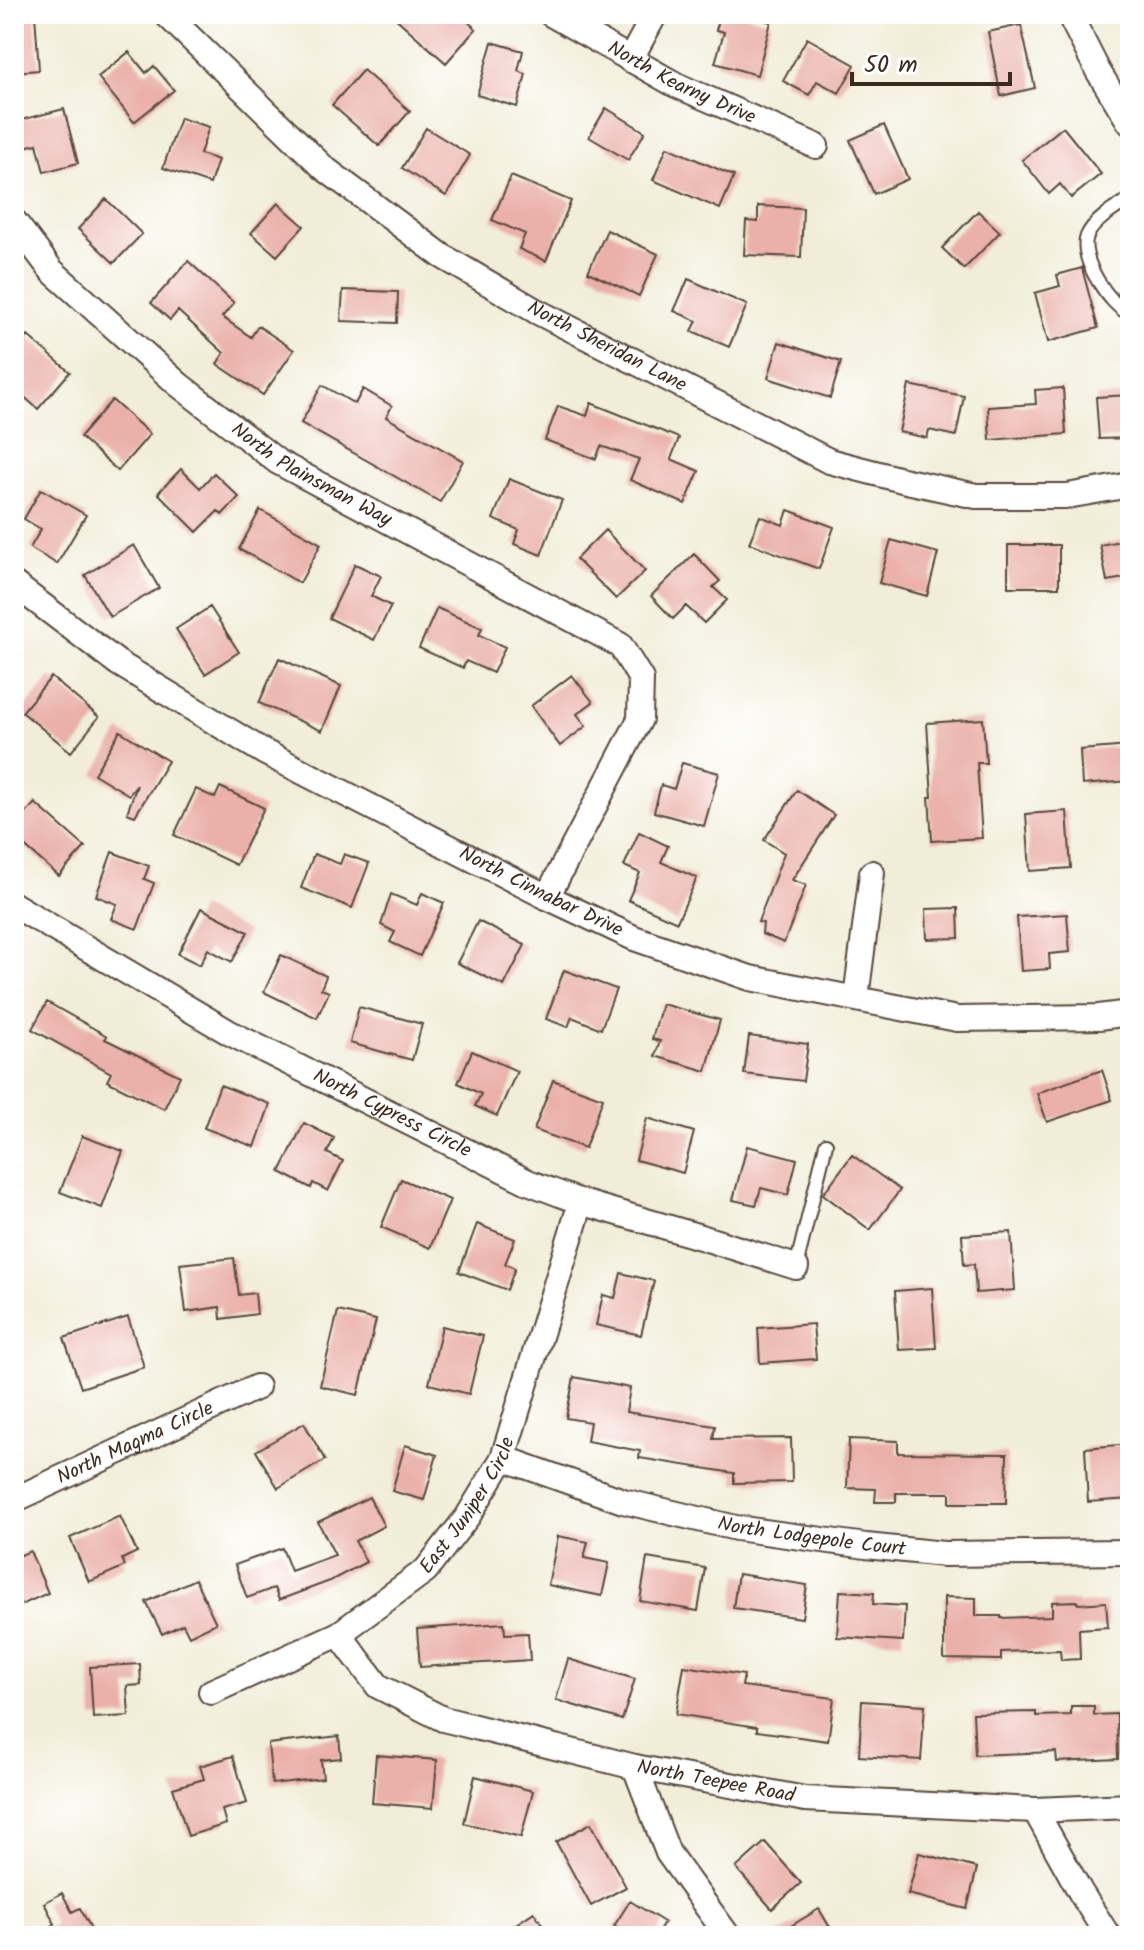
<svg xmlns="http://www.w3.org/2000/svg" width="1144" height="1950" viewBox="0 0 1144 1950" font-family="Kalam,sans-serif">
<rect width="100%" height="100%" fill="#fff"/>
<filter id="ink" filterUnits="userSpaceOnUse"><feTurbulence type="fractalNoise" baseFrequency=".0125" numOctaves="2"/><feDisplacementMap in="SourceGraphic" scale="16" xChannelSelector="R" yChannelSelector="G"/><feConvolveMatrix kernelMatrix="1 2 1 2 8 2 1 2 1" color-interpolation-filters="sRGB"/></filter>
<filter id="wash" filterUnits="userSpaceOnUse"><feTurbulence type="fractalNoise" baseFrequency=".006" numOctaves="4" result="noise"/><feDisplacementMap in="SourceGraphic" scale="32" xChannelSelector="R" yChannelSelector="G"/><feGaussianBlur stdDeviation="1.8" result="paint"/><feColorMatrix in="noise" values="0 0 0 0 0 0 0 0 0 0 0 0 0 0 0 0 0 1.4 0 .05"/><feComposite in="paint" operator="in"/></filter>
<g filter="url(#wash)">
<rect width="100%" height="100%" fill="#f1edd8"/>
<g id="blocks">
<path fill="#eab0a9" d="M35,14L39,70L14,72V15Z
M391,14H460L476,29L446,63Z
M721,14H742L771,22L757,75L715,63L724,32L716,30Z
M1021,25L1035,88L1001,96L988,32Z
M807,38L855,65L839,93L817,81L809,95L783,81Z
M492,42L523,51L518,71L526,74L517,107L477,95Z
M129,52L146,73L154,66L174,90L134,122L98,77Z
M363,70L410,111L379,146L332,105Z
M606,108L645,132L628,160L589,137Z
M64,109L78,163L44,172L37,144L24,147L17,121Z
M180,118L209,127L200,154L218,160L210,184L163,168Z
M884,125L908,179L874,194L850,140Z
M1063,127L1101,174L1071,198L1060,184L1049,194L1022,160Z
M426,128L470,155L446,196L402,168Z
M667,147L734,176L720,209L653,180Z
M511,176L571,201L546,261L519,249L525,234L492,220Z
M106,199L142,234L114,263L78,229Z
M278,203L304,226L277,256L251,233Z
M758,206L803,208L801,257L744,255L746,221L758,222Z
M978,211L1000,232L964,269L942,248Z
M607,230L658,254L639,296L588,272Z
M188,261L234,303L222,317L251,337L258,326L294,350L263,395L217,364L224,353L178,311L170,320L151,303Z
M1082,268L1098,328L1048,342L1035,293L1060,286L1057,275Z
M688,279L747,305L729,347L692,331L697,321L674,311Z
M343,290L398,292L397,323L341,321Z
M28,336L70,372L38,409L14,388V353Z
M779,342L841,362L830,398L768,378Z
M322,385L355,404L363,389L392,406L386,417L463,461L440,502L301,423Z
M909,385L964,396L956,436L929,430L927,438L899,432Z
M1063,388L1066,434L990,440L988,407L1036,404L1035,390Z
M1130,395V438L1099,439L1096,397Z
M112,400L150,434L118,471L80,437Z
M591,403L679,438L671,459L699,471L685,504L630,480L639,459L601,446L596,459L545,440L558,406L587,416Z
M181,469L200,488L214,473L239,497L222,515L218,511L197,532L158,493Z
M509,479L562,500L541,555L514,544L519,530L493,519Z
M41,489L86,515L57,564L30,548L41,529L24,519Z
M260,510L321,544L300,583L239,549Z
M788,510L834,527L819,569L749,543L760,516L783,525Z
M605,530L645,571L616,599L576,559Z
M1130,539V577L1107,581L1100,545Z
M891,540L938,553L927,596L879,583Z
M134,545L159,588L110,617L85,575Z
M1008,545H1059V587H1008Z
M694,554L720,581L713,587L727,600L704,623L686,606L673,619L651,596Z
M355,564L381,576L371,596L391,606L374,640L329,618Z
M210,607L239,652L205,674L176,629Z
M437,608L482,628L479,635L505,647L493,673L466,661L463,668L419,648Z
M279,658L341,686L322,731L259,703Z
M572,675L593,702L577,714L586,726L560,746L531,706Z
M51,677L99,717L71,752L22,712Z
M983,719L986,763H977L982,838L932,841L929,797H932L927,723Z
M120,731L168,761L135,816L127,813L137,785L129,795L94,774Z
M1129,746L1130,781L1082,785L1080,750Z
M682,763L719,773L704,826L654,812L661,785L674,789Z
M220,787L264,808L236,865L174,835L196,789L215,798Z
M797,790L834,815L792,880L806,885L784,943L762,934L763,923L758,922L784,853L764,840Z
M35,803L85,847L59,876L14,837V827Z
M1067,811L1071,868L1030,871L1026,814Z
M639,832L668,846L661,862L697,878L677,922L628,900L640,873L624,866Z
M112,852L149,866L144,879L154,883L137,929L111,919L117,904L96,896Z
M314,854L340,864L344,854L369,863L352,908L301,888Z
M422,893L444,903L420,956L390,942L395,932L381,925L391,894L417,905Z
M201,908L248,932L232,962L208,949L200,965L178,954Z
M958,908L959,938L927,939L926,909Z
M1067,914L1070,952L1049,954L1050,969L1021,971L1017,917Z
M478,921L525,945L504,986L457,963Z
M281,955L326,976L321,989L329,992L317,1018L264,992Z
M564,970L616,989L601,1029L572,1017L568,1027L546,1019Z
M47,1002L107,1036L105,1039L180,1076L164,1109L107,1081L111,1073L32,1029Z
M662,1004L720,1020L706,1071L655,1056L660,1041L652,1039Z
M359,1007L422,1024L412,1060L350,1043Z
M749,1036L808,1044L803,1081L744,1074Z
M472,1051L517,1071L497,1116L475,1106L481,1094L458,1083Z
M1102,1070L1112,1100L1047,1122L1037,1093Z
M553,1080L603,1098L585,1148L534,1130Z
M220,1085L270,1104L255,1147L204,1128Z
M647,1118L694,1132L683,1173L636,1160Z
M304,1123L334,1138L327,1153L343,1161L328,1191L313,1183L311,1188L280,1172Z
M82,1136L123,1151L102,1208L60,1192Z
M747,1146L797,1159L788,1195L761,1188L756,1205L733,1200Z
M852,1155L900,1190L870,1230L823,1194Z
M401,1179L450,1200L430,1248L381,1227Z
M477,1224L515,1239L505,1264L515,1268L507,1290L459,1272Z
M1011,1232L1015,1290L976,1293L974,1264L964,1265L962,1235Z
M234,1258L239,1295L255,1293L257,1314L221,1319L220,1307L186,1312L180,1264Z
M621,1273L654,1281L641,1335L596,1325L603,1295L615,1298Z
M932,1288L936,1348L899,1350L895,1291Z
M338,1311L376,1320L358,1395L320,1386Z
M128,1317L144,1367L81,1388L64,1338Z
M813,1324L816,1359L760,1363L758,1328Z
M442,1326L483,1336L469,1394L429,1384Z
M574,1377L630,1388L626,1412L715,1426L713,1439L791,1438L792,1482L734,1483V1473L639,1458L640,1451L587,1441L590,1422L566,1418Z
M304,1423L325,1460L278,1488L256,1451Z
M849,1439L898,1441V1453L1007,1454L1006,1503H950V1493H896V1502H875L876,1489L847,1488Z
M1130,1444V1499L1088,1502L1085,1448Z
M405,1445L437,1455L424,1500L392,1491Z
M369,1497L384,1526L355,1541L366,1562L330,1581L279,1600L274,1588L247,1598L235,1565L282,1548L291,1571L335,1555L318,1522Z
M120,1516L137,1552L122,1559L125,1566L89,1582L70,1538Z
M558,1536L588,1542L584,1558L609,1563L602,1596L548,1585Z
M30,1551L48,1593L14,1608V1558Z
M647,1558L705,1568L698,1611L640,1601Z
M738,1574L807,1585L802,1618L733,1608Z
M195,1579L216,1623L189,1636L183,1624L162,1634L146,1602Z
M840,1591L874,1593L873,1604L905,1606L903,1641L837,1637Z
M944,1597L976,1598V1616H1001V1618L1052,1616V1602L1077,1601L1078,1604L1106,1602L1108,1627L1079,1629L1080,1659L1061,1660L1060,1650L1001,1652V1660L944,1659Z
M504,1623L505,1634L528,1633L530,1660L420,1667L417,1629Z
M568,1659L635,1679L622,1720L556,1700Z
M140,1664L141,1685L127,1686L129,1716L93,1718L90,1667Z
M684,1666L744,1675L742,1686L834,1698L828,1741L757,1731V1727L676,1714Z
M862,1701L925,1705L921,1760L859,1756Z
M1071,1706H1094V1715L1117,1714L1118,1759L1057,1762L1056,1752L975,1755L973,1713L1036,1712V1716L1071,1715Z
M339,1736L341,1758L321,1760L323,1778L272,1784L268,1744Z
M376,1755L437,1760L433,1808L372,1803Z
M233,1756L247,1803L222,1810L226,1824L188,1836L173,1788L204,1779L200,1766Z
M475,1776L533,1791L521,1837L464,1823Z
M591,1823L626,1887L591,1906L556,1842Z
M765,1842L801,1883L772,1909L736,1868Z
M919,1853L977,1868L967,1909L908,1894Z
M62,1893L72,1912L80,1908L95,1936H35L55,1924L44,1903Z
M630,1901L664,1922L656,1936H631L614,1926Z
M819,1909L835,1936H774Z
M534,1912L550,1936H498Z"/>
</g>
</g>
<g filter="url(#ink)">
<use href="#blocks" fill-opacity="0" stroke="#56473a" stroke-width="2"/>
<g fill="none" stroke-linecap="round" stroke-linejoin="round">
<defs>
<path id="service" d="M1130,199C1116,208 1094,220 1087,236C1078,258 1110,306 1130,314
M796,1267L826,1144"/>
<g id="minor">
<path id="s1" d="M166,14L324,168L442,256L536,311L829,461L902,480L976,496H1067L1130,485"/>
<path id="s2" d="M551,14L676,85L816,146"/>
<path d="M1069,14L1098,71L1130,123"/>
<path d="M630,60L655,14"/>
<path id="s3" d="M14,221L52,271L178,384L278,462L620,645L641,679L640,719L547,897"/>
<path id="s4" d="M14,584L118,663L264,752L547,897L634,938L750,978L957,1019L1099,1017L1130,1013"/>
<path id="s5" d="M14,905L230,1033L528,1182L581,1202L704,1238L796,1267"/>
<path d="M856,998L872,873"/>
<path id="s6" d="M503,1458L623,1501L736,1528L866,1546L944,1554L1130,1552"/>
<path id="s7" d="M14,1500L257,1387"/>
<path id="s8" d="M339,1634L378,1686L443,1719L635,1767L805,1799L1035,1810L1130,1806"/>
<path id="s9" d="M211,1692L339,1634L426,1570L468,1516L503,1458L581,1202"/>
<path d="M635,1767L668,1853L728,1936"/>
<path d="M1035,1810L1081,1893L1108,1936"/>
</g>
</defs>
<use href="#service" stroke="#56473a" stroke-width="16"/>
<use href="#minor" stroke="#56473a" stroke-width="28"/>
<use href="#service" stroke="#fff" stroke-width="12"/>
<use href="#minor" stroke="#fff" stroke-width="24"/>
</g>
</g>
<g text-anchor="middle" dominant-baseline="central" stroke-width="6" stroke-linejoin="round" paint-order="stroke">
<g font-size="20" fill="#3b2a1e" stroke="#fff">
<text stroke="none"><textPath href="#s2" startOffset="148">North Kearny Drive</textPath></text>
<text stroke="none"><textPath href="#s1" startOffset="556">North Sheridan Lane</textPath></text>
<text stroke="none"><textPath href="#s3" startOffset="394">North Plainsman Way</textPath></text>
<text stroke="none"><textPath href="#s4" startOffset="612">North Cinnabar Drive</textPath></text>
<text stroke="none"><textPath href="#s5" startOffset="432">North Cypress Circle</textPath></text>
<text stroke="none"><textPath href="#s7" startOffset="134">North Magma Circle</textPath></text>
<text stroke="none"><textPath href="#s9" startOffset="326">East Juniper Circle</textPath></text>
<text stroke="none"><textPath href="#s6" startOffset="320">North Lodgepole Court</textPath></text>
<text stroke="none"><textPath href="#s8" startOffset="418">North Teepee Road</textPath></text>
</g>
</g>
<rect width="1144" height="1950" fill="none" stroke="#fff" stroke-width="48"/>
<path d="M852 72v12h158v-12" fill="none" stroke="#3b2a1e" stroke-width="4"/>
<text x="864" y="72" font-size="24" fill="#3b2a1e" stroke="#ffffff" stroke-width="6" paint-order="stroke">50 m</text>
</svg>
